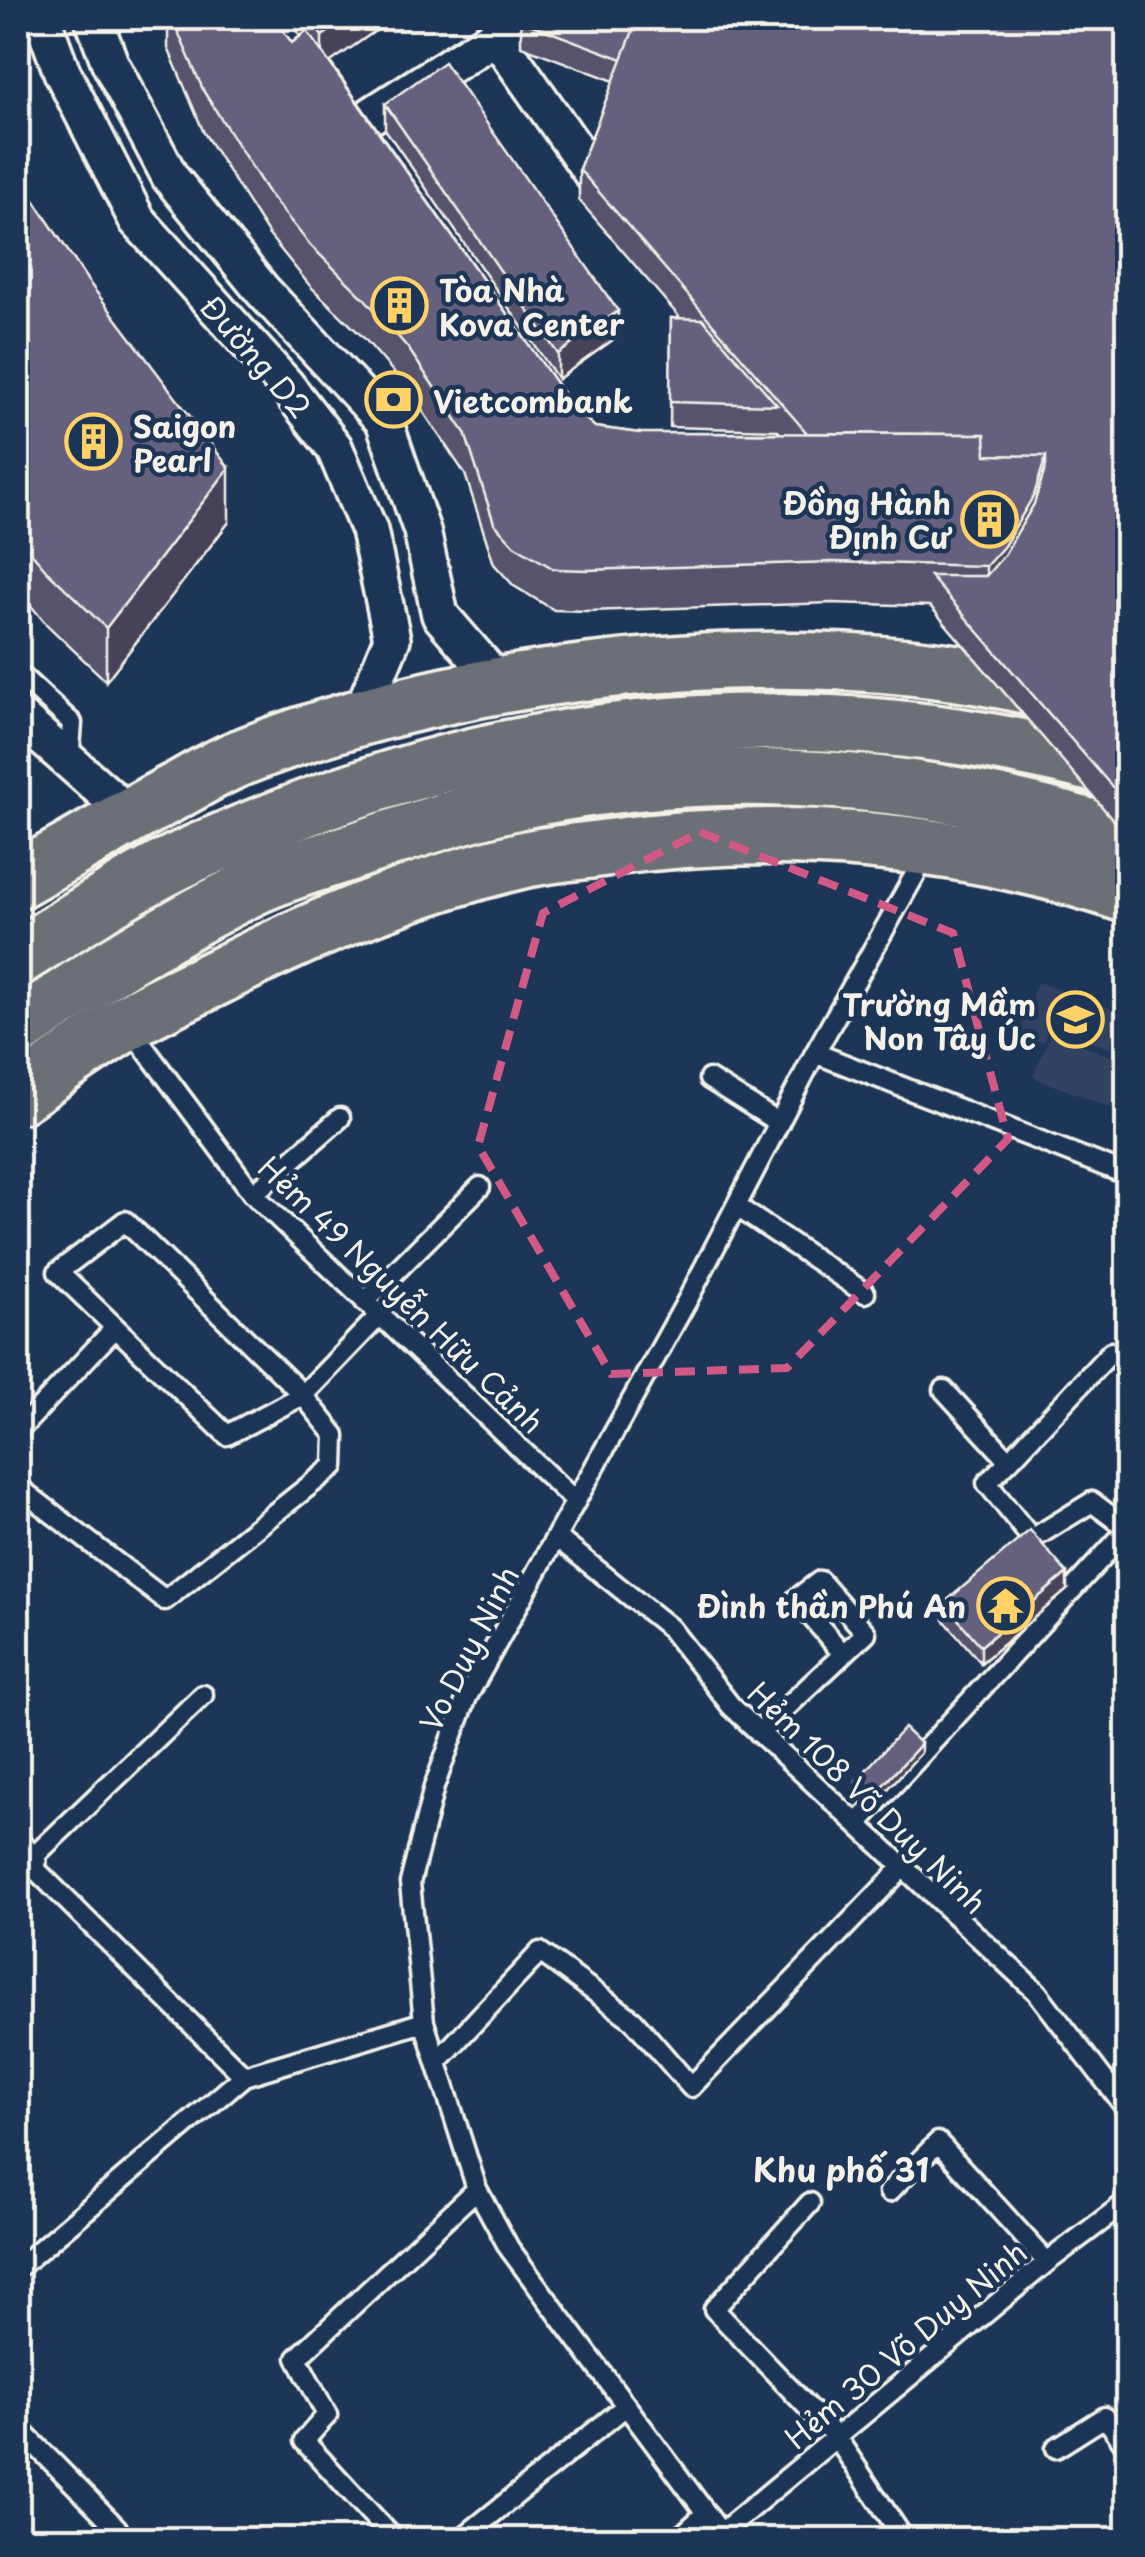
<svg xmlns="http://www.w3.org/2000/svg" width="1145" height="2557" viewBox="0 0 1145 2557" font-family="'Playpen Sans',sans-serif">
<rect width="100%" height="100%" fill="#1d3557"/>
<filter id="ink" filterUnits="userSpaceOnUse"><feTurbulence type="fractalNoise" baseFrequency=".01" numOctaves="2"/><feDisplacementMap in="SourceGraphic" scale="20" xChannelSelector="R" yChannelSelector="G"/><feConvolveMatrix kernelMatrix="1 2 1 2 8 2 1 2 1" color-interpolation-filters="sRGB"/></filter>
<g filter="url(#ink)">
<path fill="#334262" d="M1037,982L1127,1014V1045L1112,1040L1109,1048L1049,1026L1043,1043L1018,1034Z
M1051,1033L1121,1060L1127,1046V1114L1033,1077Z"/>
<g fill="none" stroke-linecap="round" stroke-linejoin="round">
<defs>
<path id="lane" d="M18,673L72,723L69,762
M129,1027L253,1194L575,1501
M815,1053L1128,1175
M709,1079L779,1123
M253,1194L340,1118
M736,1206L865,1293
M365,1302L480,1187
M944,1390L1009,1461L987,1483L1032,1539L1092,1502L1128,1529
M18,1431L115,1328
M1009,1461L1111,1352
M18,1487L165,1600L334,1466L335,1435L303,1395L125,1221L58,1272L227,1435L303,1395L379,1316
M556,1537L670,1628L731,1706L1037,1992L1128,2111
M759,1733L866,1633L820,1581L796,1599L843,1654
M858,1823L1128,1529
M28,1862L203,1695
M25,1864L28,1862L244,2076
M437,2062L540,1952L633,2020L691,2087L903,1867
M889,2192L938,2142L1047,2262
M810,2203L714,2309L836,2437L904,2539
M18,2268L244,2076L424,2022
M18,2427L117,2528L105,2540
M1056,2448L1105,2417L1128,2449
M721,2533L1047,2262L1128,2201
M395,2540L304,2441L327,2415L297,2358L477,2189
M460,2540L626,2406
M677,2540L706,2513
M726,2540L509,2248L477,2189L424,2022L410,1883L434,1787L467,1697L689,1297L815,1053L926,855"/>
<path id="street" d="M42,18L62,72L137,220L285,384L334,447L369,530L392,639L360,717
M93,18L110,63L170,177L262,290L384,421L422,531L440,615L499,683
M496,36L610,199
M372,115L496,36L512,18
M18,716L130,815
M18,1852L28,1862"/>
<path id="primary" d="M18,880C71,850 123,819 176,791C196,780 216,768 237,759C491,657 866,621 1128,714
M18,957C60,931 102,902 146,878C194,851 247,831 298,811C570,706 847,694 1128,773
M18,1028C92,977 170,928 251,888C284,872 322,862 357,850C416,829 477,809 538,797C733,759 940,777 1128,839
M18,1096C53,1072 88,1046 124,1024C154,1006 187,992 219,976C314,927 417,885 522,860C549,854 578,852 605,848C780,824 959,837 1128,895"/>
</defs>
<use href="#lane" stroke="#f4f1e8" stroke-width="25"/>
<use href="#street" stroke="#f4f1e8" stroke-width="42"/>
<use href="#primary" stroke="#f4f1e8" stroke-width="62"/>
<use href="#lane" stroke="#1d3557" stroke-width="18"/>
<use href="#street" stroke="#1d3557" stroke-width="35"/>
<use href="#primary" stroke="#6b7074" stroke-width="55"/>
</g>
<path fill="#57536c" stroke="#f4f1e8" stroke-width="2.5" d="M168,18H274L292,43L300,36L287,18H394L330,62L575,410L595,427L640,433H780L777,430L670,427L671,318L681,319L579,200V169L614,81L521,46V21L1128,18V837L930,606L832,603L587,611L554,610L514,586L494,564L465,474L408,389L364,338L310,286L269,235L204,133L168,48Z
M385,104L618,336L558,379L385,129Z
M18,171L28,191L229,522L106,681L47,625L18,590Z
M1067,1590L981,1663L944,1620V1603Z
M921,1753L873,1805L856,1790V1781Z"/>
<path fill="#474358" stroke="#f4f1e8" stroke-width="2.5" d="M349,18H394L322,68V36Z
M618,311V336L558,379V354Z
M1046,456V497L986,607V566Z
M229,468V522L106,681V628Z
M1067,1573V1590L981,1663V1646Z
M921,1744V1753L873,1805V1796Z"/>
<path fill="#65607d" stroke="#f4f1e8" stroke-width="2.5" d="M172,18H274L292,43L307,31L575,410L595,427L640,433L985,434L986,455L1046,456L1034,495L1004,546L986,566L832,562L587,570L554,569L514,545L494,523L465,433L408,348L364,298L310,245L269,194L204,92Z
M309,18H349L322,36Z
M522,18H638L622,59L521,21Z
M638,18H1128V805L930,576H986L1004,555L1034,504L1046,466V456L986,455L985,434L807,433L579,169Z
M444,62L618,311L558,354L385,104Z
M18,171L28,191L88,281L229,468L106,628L47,571L18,537Z
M671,318L703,319L777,405L670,402Z
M1030,1530L1067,1573L981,1646L944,1603Z
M904,1728L921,1744L873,1796L856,1781Z"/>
</g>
<path fill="none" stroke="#d15985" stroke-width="8" stroke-dasharray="20 12" stroke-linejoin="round" d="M700,832L953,933L1008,1139L787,1368L611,1374L478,1146L543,913Z"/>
<defs>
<symbol id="building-ring" viewBox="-11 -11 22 22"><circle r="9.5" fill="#1d3557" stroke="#ffd166" stroke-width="1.5"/><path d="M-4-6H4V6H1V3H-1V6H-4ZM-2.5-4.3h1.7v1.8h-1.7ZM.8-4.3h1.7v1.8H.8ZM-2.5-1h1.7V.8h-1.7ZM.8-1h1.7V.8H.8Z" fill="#ffd166"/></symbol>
<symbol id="bank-ring" viewBox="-11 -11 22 22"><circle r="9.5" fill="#1d3557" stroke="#ffd166" stroke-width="1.5"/><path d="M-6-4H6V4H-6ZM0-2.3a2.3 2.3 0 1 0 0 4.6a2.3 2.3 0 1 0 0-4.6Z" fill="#ffd166"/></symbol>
<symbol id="school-ring" viewBox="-11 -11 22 22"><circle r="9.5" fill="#1d3557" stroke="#ffd166" stroke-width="1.5"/><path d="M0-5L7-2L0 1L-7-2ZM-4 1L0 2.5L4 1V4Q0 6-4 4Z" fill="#ffd166"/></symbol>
<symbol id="temple-ring" viewBox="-11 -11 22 22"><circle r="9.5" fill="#1d3557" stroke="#ffd166" stroke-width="1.5"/><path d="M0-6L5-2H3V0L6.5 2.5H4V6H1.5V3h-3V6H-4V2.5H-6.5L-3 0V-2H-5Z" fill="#ffd166"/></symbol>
</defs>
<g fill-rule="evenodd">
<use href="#building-ring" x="368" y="274" width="63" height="63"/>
<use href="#bank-ring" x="362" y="368" width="63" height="63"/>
<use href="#building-ring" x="62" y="410" width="63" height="63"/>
<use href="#building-ring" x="958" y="488" width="63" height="63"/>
<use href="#school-ring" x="1044" y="988" width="63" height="63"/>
<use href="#temple-ring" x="974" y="1574" width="63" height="63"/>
</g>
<g text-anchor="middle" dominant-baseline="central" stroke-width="9" stroke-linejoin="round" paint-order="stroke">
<g font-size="30" font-weight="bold" fill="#f4f1e8" stroke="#1d3557" text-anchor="start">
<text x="439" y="289">Tòa Nhà<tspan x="439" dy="34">Kova Center</tspan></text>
<text x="433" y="400">Vietcombank</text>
<text x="133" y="425">Saigon<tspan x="133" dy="34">Pearl</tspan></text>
<text x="951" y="502" text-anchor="end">Đồng Hành<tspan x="951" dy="34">Định Cư</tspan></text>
<text x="1036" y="1003" text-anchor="end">Trường Mầm<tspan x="1036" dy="34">Non Tây Úc</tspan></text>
<text x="966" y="1605" text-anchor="end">Đình thần Phú An</text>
</g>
<g font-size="30" fill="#f4f1e8" stroke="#1d3557">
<text transform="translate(257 356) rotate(49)">Đường D2</text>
<text transform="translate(402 1294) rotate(44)">Hẻm 49 Nguyễn Hữu Cảnh</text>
<text transform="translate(468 1648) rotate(-63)">Vo Duy Ninh</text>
<text transform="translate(868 1797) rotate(44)">Hẻm 108 Võ Duy Ninh</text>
<text transform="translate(905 2344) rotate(-40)">Hẻm 30 Võ Duy Ninh</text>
</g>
<g font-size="32" font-weight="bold" fill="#f4f1e8" stroke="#1d3557">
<text x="841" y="2169">Khu phố 31</text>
</g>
</g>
<rect width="1145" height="2557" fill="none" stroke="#1d3557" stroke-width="60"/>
<rect x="30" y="30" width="1085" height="2497" fill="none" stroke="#f4f1e8" stroke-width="4" filter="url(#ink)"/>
</svg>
